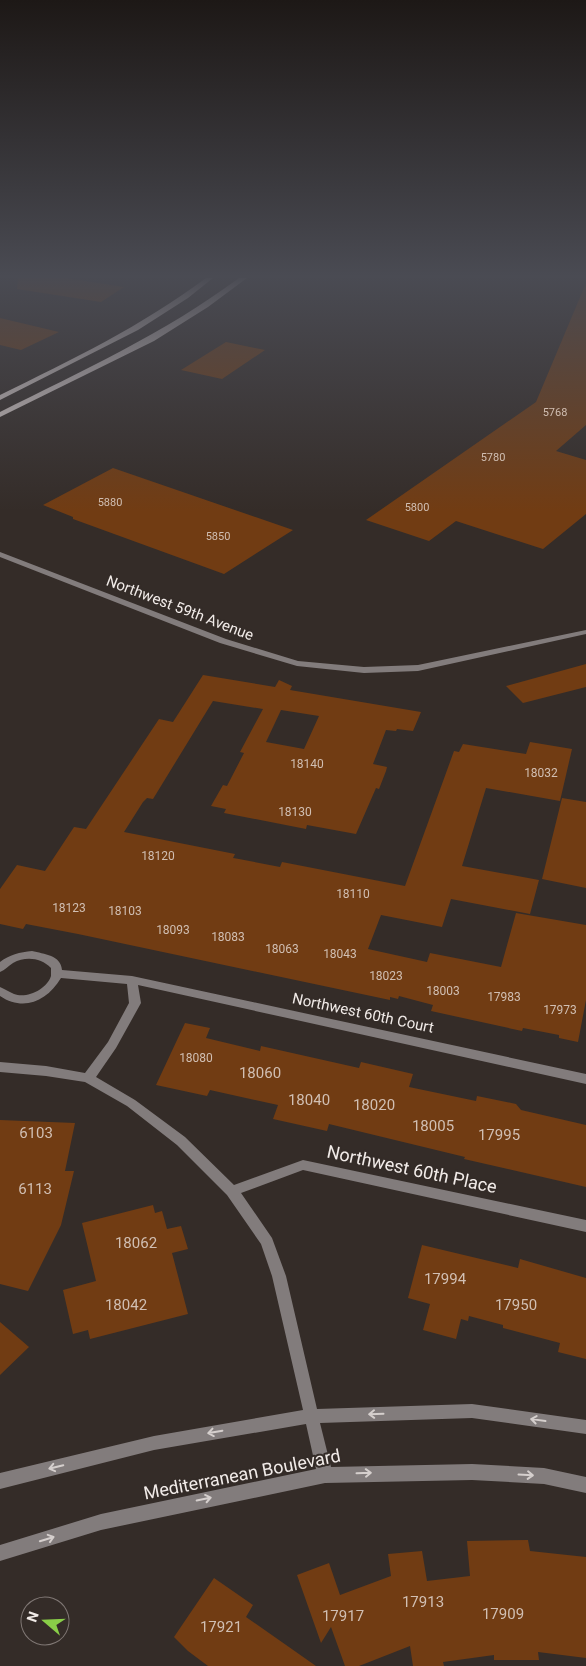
<svg xmlns="http://www.w3.org/2000/svg" width="586" height="1666" viewBox="0 0 586 1666" font-family="Roboto,sans-serif">
<rect width="100%" height="100%" fill="#342c28"/>
<path fill="#713c13" fill-rule="evenodd" d="M18,278H66L124,287L101,302L17,289Z
M586,283V425L556,451L586,460V514L543,549L456,521L429,541L366,520L536,402Z
M0,318L59,332L21,350L0,345Z
M226,342L265,350L222,379L181,370Z
M113,468L293,530L224,574L73,519V517L43,505Z
M586,664V687L523,703L506,686Z
M203,675L275,687L279,680L292,686L290,690L421,712L413,731L397,729L396,731L386,730L373,764L387,767L386,771L379,789L376,788L356,834L307,825L306,829L224,813L226,809L211,806L223,785L227,786L244,753L240,752L263,709L213,701L153,799L147,798L143,802L124,832L235,854L233,858L239,859L280,867L282,862L405,886L454,751L459,752L463,744L526,754L530,742L572,749L560,801L486,788L462,866L539,880L530,914L451,899L442,927L381,915L368,949L427,962L430,953L501,967L516,913L586,925V1000L578,1042L559,1038V1035L523,1028L522,1031L431,1011L433,1005L399,996L398,999L390,997V1000L78,934L26,924L23,929L0,924V889L17,865L45,871L74,827L86,829L159,719L173,722ZM281,710L319,716L304,749L266,742Z
M562,798L586,802V888L542,879Z
M185,1023L210,1028L206,1038L260,1051L261,1046L359,1068L361,1062L413,1074L409,1087L476,1101L477,1096L516,1104L521,1110L586,1125V1187L464,1159L465,1157L329,1124L327,1131L273,1119L278,1105L210,1090L207,1096L156,1085Z
M0,1120L75,1123L65,1171H74L61,1225L28,1291L0,1284Z
M153,1205L155,1213L162,1211L167,1229L181,1226L188,1249L172,1253L188,1314L90,1339L88,1330L73,1334L63,1290L96,1281L82,1223Z
M422,1245L518,1268L520,1259L586,1278V1359L558,1352L560,1343L503,1328V1325L469,1316L468,1321L461,1319L456,1339L423,1330L430,1304L408,1298Z
M0,1322L29,1347L0,1375Z
M528,1540L530,1551L586,1557V1658L538,1652L539,1660H494V1655L443,1662L444,1666H413L410,1646L359,1666H345L331,1627L321,1643L297,1575L329,1563L340,1595L391,1576L388,1554L422,1551L427,1581L470,1576L467,1541Z
M214,1578L253,1605L246,1617L316,1666H208L188,1651L174,1637Z"/>
<g fill="none" stroke-linecap="round" stroke-linejoin="round">
<path fill="#827c7c" fill-rule="evenodd" d="M32,951C44,954 61,955 62,970L132,976L586,1074V1084L138,985L141,1003L116,1048L96,1077L135,1100L185,1137L234,1185L303,1160L586,1220V1232L303,1170L241,1193L272,1238L286,1276L317,1409L472,1404L586,1420V1434L472,1418L320,1423L331,1467L472,1464L544,1468L586,1477V1493L544,1484L472,1480L325,1483L101,1530L0,1561V1545L101,1514L316,1469L306,1424L154,1450L0,1489V1473L154,1436L303,1410L272,1276L261,1244L227,1195L177,1145L127,1106L85,1082L46,1076L0,1072V1062L46,1066L85,1073L108,1042L129,1003L127,984L61,978C47,1001 24,1012 0,996V987C5,989 9,992 14,994C27,999 47,989 51,976C51,973 51,970 51,968C41,958 26,956 13,963C8,966 5,970 0,972V962C9,955 20,952 32,951Z"/>
<path fill="#827c7c" fill-rule="evenodd" d="M0,552L226,639L298,661L364,667L418,665L586,630V634L418,671L364,673L297,666L220,643L0,557Z"/>
<path fill="#d6cbc9" fill-rule="evenodd" d="M206,278H213L188,298L138,330L0,400V395C71,360 142,326 206,278Z
M239,278H247L208,307L154,341L0,417V412C82,371 165,333 239,278Z"/>
</g>
<defs><path id="oneway-shaft" d="M-6 0H5M1.5-3L5.5 0L1.5 3" fill="none" stroke-width="1.6" stroke-linecap="round" stroke-linejoin="round" transform="scale(1.25)"/></defs>
<g stroke="#d5cfcd">
<use href="#oneway-shaft" transform="translate(376 1414) rotate(178)"/>
<use href="#oneway-shaft" transform="translate(538 1420) rotate(-172)"/>
<use href="#oneway-shaft" transform="translate(215 1432) rotate(170)"/>
<use href="#oneway-shaft" transform="translate(56 1467) rotate(166)"/>
<use href="#oneway-shaft" transform="translate(364 1473) rotate(-2)"/>
<use href="#oneway-shaft" transform="translate(526 1475) rotate(3)"/>
<use href="#oneway-shaft" transform="translate(204 1499) rotate(-12)"/>
<use href="#oneway-shaft" transform="translate(47 1539) rotate(-17)"/>
</g>
<linearGradient id="sky" x2="0" y2="1"><stop stop-color="#1d1816"/><stop offset="0.54" stop-color="#4a4b53"/><stop offset="1" stop-color="#4a4b53" stop-opacity="0"/></linearGradient>
<rect width="586" height="511" fill="url(#sky)"/>
<g text-anchor="middle" dominant-baseline="central" stroke-width="4" stroke-linejoin="round" paint-order="stroke">
<g font-size="11" fill="#d1bfb3">
<text x="555" y="412">5768</text>
<text x="493" y="457">5780</text>
<text x="110" y="502">5880</text>
<text x="417" y="507">5800</text>
<text x="218" y="536">5850</text>
</g>
<g font-size="12" fill="#d1bfb3">
<text x="307" y="764">18140</text>
<text x="541" y="773">18032</text>
<text x="295" y="812">18130</text>
<text x="158" y="856">18120</text>
<text x="353" y="894">18110</text>
<text x="69" y="908">18123</text>
<text x="125" y="911">18103</text>
<text x="173" y="930">18093</text>
<text x="228" y="937">18083</text>
<text x="282" y="949">18063</text>
<text x="340" y="954">18043</text>
<text x="386" y="976">18023</text>
<text x="443" y="991">18003</text>
<text x="504" y="997">17983</text>
<text x="560" y="1010">17973</text>
<text x="196" y="1058">18080</text>
</g>
<g font-size="15" fill="#f1ebe8" stroke="#342c28">
<text transform="translate(180 608) rotate(21)">Northwest 59th Avenue</text>
<text transform="translate(363 1013) rotate(12)">Northwest 60th Court</text>
</g>
<g font-size="15" fill="#d1bfb3">
<text x="260" y="1073">18060</text>
<text x="309" y="1100">18040</text>
<text x="374" y="1105">18020</text>
<text x="433" y="1126">18005</text>
<text x="36" y="1133">6103</text>
<text x="499" y="1135">17995</text>
<text x="35" y="1189">6113</text>
<text x="136" y="1243">18062</text>
<text x="445" y="1279">17994</text>
<text x="126" y="1305">18042</text>
<text x="516" y="1305">17950</text>
<text x="423" y="1602">17913</text>
<text x="503" y="1614">17909</text>
<text x="343" y="1616">17917</text>
<text x="221" y="1627">17921</text>
</g>
<g font-size="18" fill="#f1ebe8" stroke="#342c28">
<text transform="translate(412 1169) rotate(12)">Northwest 60th Place</text>
<text transform="translate(242 1474) rotate(-11)">Mediterranean Boulevard</text>
</g>
</g>
<g transform="translate(45 1621) rotate(289)"><circle r="24" fill="#342c28" stroke="#807875"/>
<path d="M0-4L9 19L0 12L-9 19Z" fill="#89ce48"/>
<text y="-8" font-size="14" font-weight="bold" text-anchor="middle" fill="#f1ebe8">N</text>
</g>
</svg>
